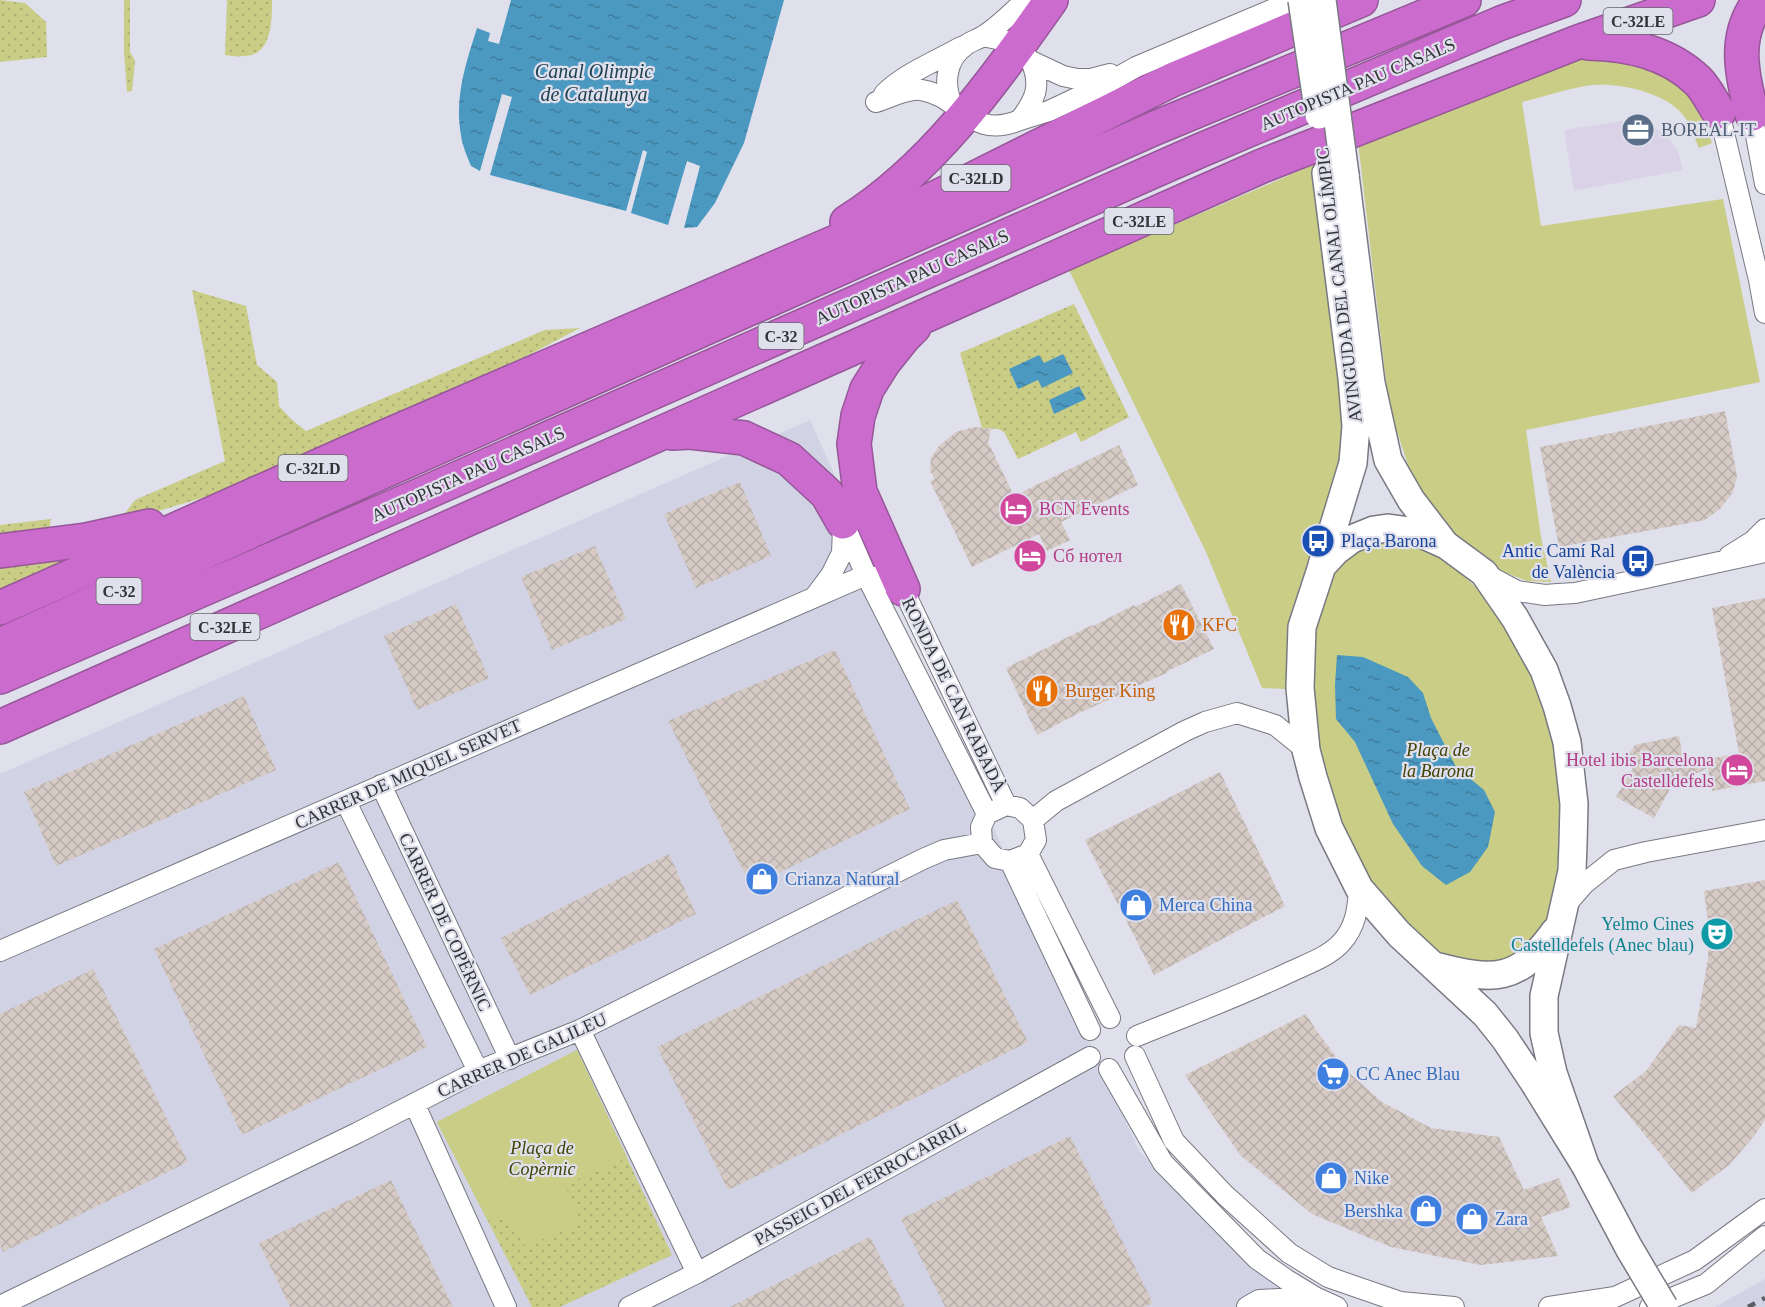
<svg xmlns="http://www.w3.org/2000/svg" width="1765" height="1307" viewBox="0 0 1765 1307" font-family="Georgia,serif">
<defs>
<pattern id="grass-dots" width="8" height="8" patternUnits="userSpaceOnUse" patternTransform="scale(1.5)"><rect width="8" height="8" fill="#c9cd85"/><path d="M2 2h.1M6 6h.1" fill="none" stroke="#adb073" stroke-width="1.8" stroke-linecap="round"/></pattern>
<pattern id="water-ripples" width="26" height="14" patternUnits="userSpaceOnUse" patternTransform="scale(1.5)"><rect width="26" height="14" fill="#4b98c1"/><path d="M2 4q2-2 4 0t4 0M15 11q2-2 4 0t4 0" fill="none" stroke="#3f7d9e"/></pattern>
<pattern id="building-cross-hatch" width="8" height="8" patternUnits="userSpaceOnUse" patternTransform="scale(1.5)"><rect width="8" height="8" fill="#d6cac5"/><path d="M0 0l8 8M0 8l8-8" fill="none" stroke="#b8aeaa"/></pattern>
</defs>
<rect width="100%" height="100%" fill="#dfe0eb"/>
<path fill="#dad3e8" d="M1620,121H1638L1649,125L1661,132L1670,140L1678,152L1683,170L1574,191L1564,130Z"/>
<path fill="#d1d2e4" d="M810,420L1139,1151L1277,1286L1317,1307H0V774Z
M1765,1279V1307H1715Z"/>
<path fill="url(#grass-dots)" d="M0,0L25,3L46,22L47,57L0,62Z
M124,0H130V52L135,61L132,91L127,92L124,52Z
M227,0H272C272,22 272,55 244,56C238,57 231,56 225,55Z
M192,290L246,306L257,365L277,382L279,406L291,419L306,431L545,330L580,328L523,358L392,415L222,492L118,523L135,500L225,461Z
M1074,304L1129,417L1081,442L1076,432L1018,459L1004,432L998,429L982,428L960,353Z
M51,519L48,535L0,542V525Z
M101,550L0,594V562Z
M577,1050L672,1255L560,1307H532L437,1122Z"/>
<path fill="#c9cd85" d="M1576,53L1661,67L1698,104L1712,143L1699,148C1694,137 1690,123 1683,115C1664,91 1614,81 1585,86C1564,90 1543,97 1522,102L1541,226L1723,199L1760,382L1526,430L1541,537L1551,582L1527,581L1504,572L1477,555L1456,537L1433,509L1409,468L1389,407L1358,141Z
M1313,165L1344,415L1342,455L1300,589L1287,654L1286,689L1262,688L1206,552L1069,270Z
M1388,539L1413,542L1435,551L1456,569L1483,594L1506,626L1533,675L1547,715L1559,765L1564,804L1557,889L1552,910L1540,934L1525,951L1488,965L1461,962L1420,942L1395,913L1372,882L1331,806L1310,700L1317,609L1337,567L1364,543Z
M577,1050L627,1158L565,1185L580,1222L526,1247L514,1223L505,1225L501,1216L488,1221L437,1122Z"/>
<path fill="url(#water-ripples)" d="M511,0H784L744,143L715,203L697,227L684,228L700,166L687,161L668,225L631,213L647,152L643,150L626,211L490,175L512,97L502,94L480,171L471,166C467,156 462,145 461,135C454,98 466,63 477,28L490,33L488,41L499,44Z
M1063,354L1073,373L1042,388L1038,380L1018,389L1009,369L1039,355L1044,363Z
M1079,386L1086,399L1054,414L1049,400Z
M1337,655L1363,657L1408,677L1423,693L1431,718L1456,767L1484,790L1495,812L1488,847L1470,872L1446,885L1422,866L1393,824L1355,742L1336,719L1335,685Z"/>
<path fill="url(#building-cross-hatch)" d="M1725,411L1737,476L1733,492L1720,509L1705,520L1559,547L1540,447Z
M974,427L991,429L988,442L1014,496L1119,445L1138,485L1061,522L1070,540L1047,551L1039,534L972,567L930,481L935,479L930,471L931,458L939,446L956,432Z
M740,482L771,556L696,588L664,514Z
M595,546L626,619L552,650L521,577Z
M1181,584L1214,649L1166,672L1167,673L1123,692L1124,693L1079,713L1037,735L1006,668L1092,625L1093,626L1134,605L1135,607Z
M1765,598V781L1712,791L1708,768L1678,782L1675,780L1654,818L1616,797L1638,759L1629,754L1635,745L1679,736L1684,764L1739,753L1712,608Z
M456,604L489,678L417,710L384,636Z
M835,650L910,809L751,886L668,721Z
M244,696L276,770L56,866L24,792Z
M1220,772L1285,906L1154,975L1085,840Z
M669,854L696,914L530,995L501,938Z
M339,862L427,1047L242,1135L154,949Z
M1765,880V1120L1755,1135L1729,1165L1692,1193L1613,1096L1646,1071L1679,1025L1696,1028L1708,959L1709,928L1704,891Z
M957,900L1028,1042L728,1190L657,1047Z
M93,969L188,1162L3,1252L0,1245V1014Z
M1306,1014L1316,1030L1346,1070L1382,1102L1431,1128L1499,1137L1524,1190L1559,1178L1571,1207L1541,1217L1558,1256L1481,1265L1391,1247L1312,1214L1240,1155L1185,1075Z
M1070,1136L1153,1303L1144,1307H945L901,1219Z
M391,1180L453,1307H290L259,1243Z
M870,1237L905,1307H730Z"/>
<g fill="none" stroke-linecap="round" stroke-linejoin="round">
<defs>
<path id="street" d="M983,36L1006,41L1017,48L1031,61L1063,76L1077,79H1091L1110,74
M884,94C903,74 937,61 961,47
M876,102C889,98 907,88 921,90C962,96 969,141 1020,120C1035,100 1042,86 1031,61
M952,104C943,84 946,58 966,45C971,41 977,40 983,36C997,28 1013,11 1026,0
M1719,112L1759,280L1765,313
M1752,114L1765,184
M1020,120L1049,111L1104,85L1136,67L1295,0
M843,522L866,575L987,814
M1729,556L1753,541L1765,529
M1489,576L1517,591L1545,595L1558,594L1575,593L1641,579L1765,552
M816,595L831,575L842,553L843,528
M381,785L510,1059
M346,802L478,1071
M1006,805L1020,808L1033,820L1036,840L1028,854L1010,861L995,858L982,843L981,827L987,814Z
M1033,820L1056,801L1185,731L1205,722L1237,713L1275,725L1306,750
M1028,854L1110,1018
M1010,861L1090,1030
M1565,906L1584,884L1614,860L1646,852L1765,830
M0,951L866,575L883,579L903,589L1006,805
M580,1030L697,1273
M1137,1036C1189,1015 1240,996 1290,972C1307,964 1328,957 1341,943C1356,927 1358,908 1359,888
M1135,1056L1174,1141L1225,1195L1289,1253L1328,1277L1400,1302L1454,1307
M1109,1069L1163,1163L1257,1259L1287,1280L1315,1297L1337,1307
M415,1105L506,1307
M0,1306L357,1133L478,1071L580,1030L923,859L944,850L982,843
M629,1307L697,1273L1090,1057
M1247,1307L1259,1300L1315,1297
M1549,1307L1615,1297L1695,1260L1765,1209
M1650,1307L1706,1284L1765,1236"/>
<path id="secondary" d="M1345,175L1371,383L1388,460L1411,500L1444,543
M1388,528L1417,532L1446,545L1484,573L1515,618L1544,670L1557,706L1567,742L1574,804L1573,844L1572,871L1544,996V1033L1553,1073L1585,1165L1535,1084L1505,1039L1485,1014L1399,934L1359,888L1329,828L1313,777L1306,750L1300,688L1302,627L1322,566L1336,551L1352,539L1374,530Z
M1322,565L1353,463L1356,426L1352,378L1326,173
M1435,966C1493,981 1518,983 1555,931"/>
<path id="highway" d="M1588,43C1628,44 1668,52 1698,81C1706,89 1712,102 1719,112
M1752,114C1742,73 1732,37 1760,0
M847,222C933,168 993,82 1051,0
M672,433L690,432L744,438L789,459L827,494L843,522
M0,551L86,540L149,526
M903,589L860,492L854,444L858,416L867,389L884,362L904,337L914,327
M0,608L352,451L919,206L1172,80L1361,0
M0,645L326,497L1155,128L1464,0
M0,677L418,496L1199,151L1501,23L1564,0
M0,727L1262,166L1578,42L1698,0"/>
</defs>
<use href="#street" stroke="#787983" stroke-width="22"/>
<use href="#secondary" stroke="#787983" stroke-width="30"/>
<use href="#highway" stroke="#965799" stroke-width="36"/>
<use href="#street" stroke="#fff" stroke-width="20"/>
<use href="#secondary" stroke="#fff" stroke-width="27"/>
<use href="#highway" stroke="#cc6bce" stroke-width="33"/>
<path stroke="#5c5d62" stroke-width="4.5" stroke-dasharray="8 8" stroke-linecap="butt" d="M1748,1307L1765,1298"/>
<defs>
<path id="secondary-bridge" d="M1302,0L1319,115
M1322,0L1345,175
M1585,1165L1629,1248L1664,1307"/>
</defs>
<use href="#secondary-bridge" stroke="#787983" stroke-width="30" stroke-linecap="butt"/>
<use href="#secondary-bridge" stroke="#fff" stroke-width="27"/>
</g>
<defs>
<symbol id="office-disc" viewBox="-11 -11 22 22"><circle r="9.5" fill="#5c6f8a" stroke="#dfe0eb"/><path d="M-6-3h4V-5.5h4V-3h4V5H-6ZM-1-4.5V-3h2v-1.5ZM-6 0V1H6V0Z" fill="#fff"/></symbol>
<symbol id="hotel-disc" viewBox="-11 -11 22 22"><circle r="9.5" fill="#d1479c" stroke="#dfe0eb"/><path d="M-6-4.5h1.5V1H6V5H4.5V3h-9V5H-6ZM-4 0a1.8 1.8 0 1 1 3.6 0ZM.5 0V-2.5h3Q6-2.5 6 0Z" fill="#fff"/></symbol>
<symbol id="bus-disc" viewBox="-11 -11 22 22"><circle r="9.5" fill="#1a4fb4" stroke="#dfe0eb"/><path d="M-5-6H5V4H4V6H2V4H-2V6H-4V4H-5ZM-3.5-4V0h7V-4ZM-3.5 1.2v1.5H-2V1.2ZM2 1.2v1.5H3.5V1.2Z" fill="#fff"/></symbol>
<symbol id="restaurant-disc" viewBox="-11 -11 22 22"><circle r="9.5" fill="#e8710a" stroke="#dfe0eb"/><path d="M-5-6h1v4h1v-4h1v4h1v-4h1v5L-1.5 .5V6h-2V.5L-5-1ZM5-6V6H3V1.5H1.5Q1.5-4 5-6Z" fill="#fff"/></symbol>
<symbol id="shop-disc" viewBox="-11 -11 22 22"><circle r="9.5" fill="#3f7fe0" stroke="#dfe0eb"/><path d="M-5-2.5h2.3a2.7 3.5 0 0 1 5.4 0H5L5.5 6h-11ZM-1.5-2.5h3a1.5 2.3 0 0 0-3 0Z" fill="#fff"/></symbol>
<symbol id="theatre-disc" viewBox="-11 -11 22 22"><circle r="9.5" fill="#0f9aa8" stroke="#dfe0eb"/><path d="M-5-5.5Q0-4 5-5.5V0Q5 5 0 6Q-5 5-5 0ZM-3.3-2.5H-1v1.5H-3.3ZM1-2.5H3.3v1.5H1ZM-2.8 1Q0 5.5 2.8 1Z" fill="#fff"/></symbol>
<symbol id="supermarket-disc" viewBox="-11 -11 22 22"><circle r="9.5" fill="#3f7fe0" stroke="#dfe0eb"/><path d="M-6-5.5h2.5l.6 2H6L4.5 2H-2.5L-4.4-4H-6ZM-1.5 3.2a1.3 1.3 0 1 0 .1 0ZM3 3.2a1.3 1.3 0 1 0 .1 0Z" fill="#fff"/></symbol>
</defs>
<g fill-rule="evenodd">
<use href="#office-disc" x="1619" y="111" width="38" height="38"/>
<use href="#hotel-disc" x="997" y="490" width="38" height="38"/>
<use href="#bus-disc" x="1299" y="522" width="38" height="38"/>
<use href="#hotel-disc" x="1011" y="537" width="38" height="38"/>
<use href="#bus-disc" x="1619" y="542" width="38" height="38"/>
<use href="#restaurant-disc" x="1160" y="606" width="38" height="38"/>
<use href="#restaurant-disc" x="1023" y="672" width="38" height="38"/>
<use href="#hotel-disc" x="1718" y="751" width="38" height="38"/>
<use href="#shop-disc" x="743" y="860" width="38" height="38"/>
<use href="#shop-disc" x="1117" y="886" width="38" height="38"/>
<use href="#theatre-disc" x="1698" y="915" width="38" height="38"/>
<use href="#supermarket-disc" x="1314" y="1055" width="38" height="38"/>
<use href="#shop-disc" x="1312" y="1159" width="38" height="38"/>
<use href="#shop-disc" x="1407" y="1192" width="38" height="38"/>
<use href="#shop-disc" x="1453" y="1200" width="38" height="38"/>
</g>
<g text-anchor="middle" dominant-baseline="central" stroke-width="4.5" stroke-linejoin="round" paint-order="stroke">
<g fill="#dfe0eb" stroke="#66676d" stroke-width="1.5">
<rect x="1603.5" y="8" width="69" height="26" rx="4.5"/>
<rect x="941.5" y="165" width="69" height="26" rx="4.5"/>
<rect x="1104.5" y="208" width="69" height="26" rx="4.5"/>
<rect x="758.5" y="323" width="45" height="26" rx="4.5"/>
<rect x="278.5" y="455" width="69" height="26" rx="4.5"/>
<rect x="96.5" y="578" width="45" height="26" rx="4.5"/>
<rect x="190.5" y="614" width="69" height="26" rx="4.5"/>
</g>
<g font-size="16" font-weight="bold" fill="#323337">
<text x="1638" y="21">C-32LE</text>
<text x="976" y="178">C-32LD</text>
<text x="1139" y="221">C-32LE</text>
<text x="781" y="336">C-32</text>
<text x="313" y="468">C-32LD</text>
<text x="119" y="591">C-32</text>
<text x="225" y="627">C-32LE</text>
</g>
<g font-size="18" fill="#323337" stroke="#dfe0eb">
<text transform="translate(1358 84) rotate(-23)">AUTOPISTA PAU CASALS</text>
<text transform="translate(912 277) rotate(-24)">AUTOPISTA PAU CASALS</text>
<text transform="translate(1339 285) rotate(-97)">AVINGUDA DEL CANAL OLÍMPIC</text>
<text transform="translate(468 474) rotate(-24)">AUTOPISTA PAU CASALS</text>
<text transform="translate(954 695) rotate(64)">RONDA DE CAN RABADÀ</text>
<text transform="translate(408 774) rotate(-24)">CARRER DE MIQUEL SERVET</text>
<text transform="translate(445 922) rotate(65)">CARRER DE COPÈRNIC</text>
<text transform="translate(522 1055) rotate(-24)">CARRER DE GALILEU</text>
<text transform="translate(860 1183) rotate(-29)">PASSEIG DEL FERROCARRIL</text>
</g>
<g font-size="18" fill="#4e5e75" stroke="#dfe0eb" text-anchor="start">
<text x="1661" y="130">BOREAL-IT</text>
</g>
<g font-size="18" fill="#b23c85" stroke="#dfe0eb" text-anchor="start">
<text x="1039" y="509">BCN Events</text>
<text x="1053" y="556">Сб нотел</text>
<text x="1714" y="760" text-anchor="end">Hotel ibis Barcelona<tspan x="1714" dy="21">Castelldefels</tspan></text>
</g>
<g font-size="18" fill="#164399" stroke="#dfe0eb" text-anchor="start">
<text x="1341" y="541">Plaça Barona</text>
<text x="1615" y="551" text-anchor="end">Antic Camí Ral<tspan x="1615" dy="21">de València</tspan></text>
</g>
<g font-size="18" fill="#c56008" stroke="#dfe0eb" text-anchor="start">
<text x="1202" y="625">KFC</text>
<text x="1065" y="691">Burger King</text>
</g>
<g font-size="18" font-style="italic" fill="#414206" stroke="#dfe0eb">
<text x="1438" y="750">Plaça de<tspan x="1438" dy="21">la Barona</tspan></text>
<text x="542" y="1148">Plaça de<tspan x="542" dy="21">Copèrnic</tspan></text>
</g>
<g font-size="18" fill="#366cbe" stroke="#dfe0eb" text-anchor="start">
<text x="785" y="879">Crianza Natural</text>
<text x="1159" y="905">Merca China</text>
<text x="1356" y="1074">CC Anec Blau</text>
<text x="1354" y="1178">Nike</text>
<text x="1403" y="1211" text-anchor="end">Bershka</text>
<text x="1495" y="1219">Zara</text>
</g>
<g font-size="18" fill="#0d838f" stroke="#dfe0eb" text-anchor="end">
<text x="1694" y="924">Yelmo Cines<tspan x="1694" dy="21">Castelldefels (Anec blau)</tspan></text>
</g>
<g font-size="20" font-style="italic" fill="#1e4053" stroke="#dfe0eb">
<text x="594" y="71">Canal Olimpic<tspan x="594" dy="23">de Catalunya</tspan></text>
</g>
</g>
</svg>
